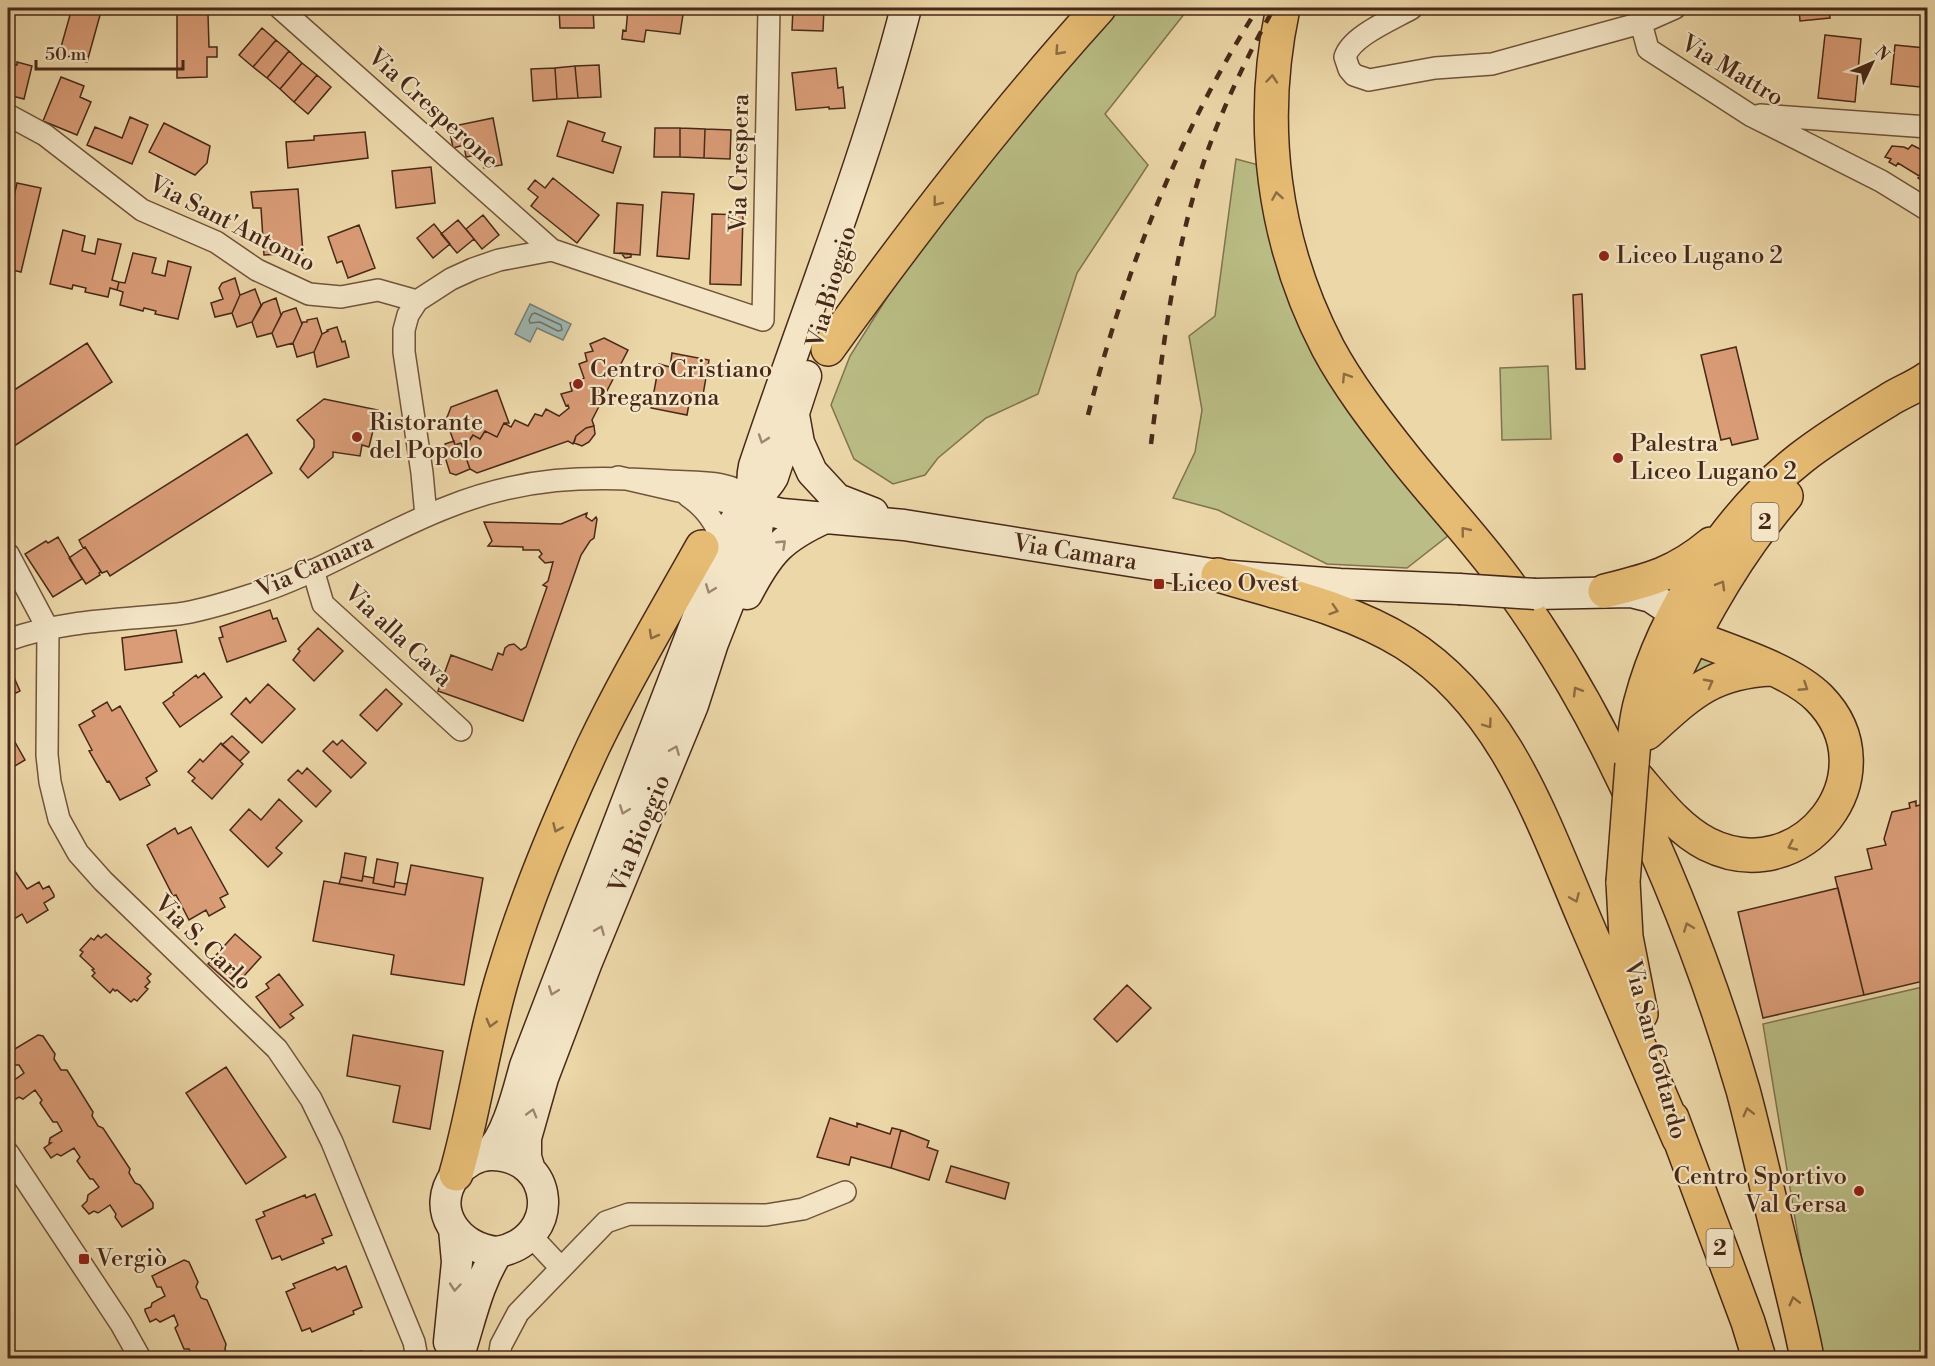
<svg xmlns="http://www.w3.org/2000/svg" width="1935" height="1366" viewBox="0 0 1935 1366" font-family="'Libre Bodoni',serif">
<rect width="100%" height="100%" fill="#ecd7a8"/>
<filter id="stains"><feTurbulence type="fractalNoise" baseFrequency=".00333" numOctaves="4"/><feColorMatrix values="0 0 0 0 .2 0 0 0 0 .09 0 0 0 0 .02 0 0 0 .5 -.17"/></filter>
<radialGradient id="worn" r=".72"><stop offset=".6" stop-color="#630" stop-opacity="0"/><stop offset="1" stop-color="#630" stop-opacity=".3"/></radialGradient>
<path fill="#babd85" stroke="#81734e" stroke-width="1.5" d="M1120,8H1189L1105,114L1148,165L1077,273L1038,394L986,418L938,458L925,475L893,484L854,459L831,405L850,356L900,277L976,178L1053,83Z
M1236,159L1259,165L1283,282L1449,535L1407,568L1327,564L1218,510L1173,498L1195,452L1202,410L1189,336L1215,316Z
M1548,366L1551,439L1502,440L1500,368Z
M1695,652L1726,661L1685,685Z
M1927,986V1358H1818L1763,1024Z"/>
<path fill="#9cb7b2" stroke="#7a7e74" stroke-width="1.5" d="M530,304L571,324L563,340L537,328L530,342L515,334Z"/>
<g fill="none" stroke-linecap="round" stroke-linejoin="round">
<path stroke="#727065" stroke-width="1.5" d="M535,313L561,325L562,330L558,331L540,322L530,323L529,320L532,314Z"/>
</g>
<path fill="#d99c77" stroke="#482918" stroke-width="1.5" d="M72,8H102L87,62L59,54Z
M559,8H593L594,28H560Z
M628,8L656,11L657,8H684L680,34L646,30L644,42L622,39L623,30L626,31Z
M793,8H824L823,31L792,30Z
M1799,8H1829L1830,18L1800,21Z
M177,14H208L209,47H217V57H207V77L177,78Z
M262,28L276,40L253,67L239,55Z
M1825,35L1861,39L1855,102L1818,98Z
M276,40L289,51L267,78L253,67Z
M1895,45L1925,48L1920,87L1891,84Z
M289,51L302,63L280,89L267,78Z
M17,62L32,66L24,99L8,95V63L17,65Z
M302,63L317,75L294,102L280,89Z
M599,65L601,97L578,98L575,66Z
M575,66L578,98L557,99L555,68Z
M555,68L557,99L533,101L531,69Z
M836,68L838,88L843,87L845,108L829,109V107L796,110L792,73Z
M317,75L331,87L308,114L294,102Z
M61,77L84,86L80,97L91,102L77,135L43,121Z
M1922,104H1928V121L1921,120Z
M130,117L148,125L132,164L87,145L95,127L122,138Z
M493,118L502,165L484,168L481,154L466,157L464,145L453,148L449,127Z
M568,121L605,133L602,141L621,147L613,173L557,156Z
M164,123L210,146L207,163L195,175L149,152Z
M655,128H680V157H654Z
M680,128L705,129L704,158L680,157Z
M705,129L731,130L730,159L704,158Z
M365,132L368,158L288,168L286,142L314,140V136Z
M1912,145L1928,153V159L1919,176L1898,163L1896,166L1889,162L1891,159L1885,157L1892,146L1904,147L1908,149Z
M1928,159V180L1926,179L1924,182L1918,178Z
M431,167L435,203L396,208L392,171Z
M553,178L599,215L577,243L531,206L538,197L528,189L535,180L545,188Z
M17,183L41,188L21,272L8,269V222Z
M298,189L303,253L264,255L261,208H253L251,192Z
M662,192L694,194L689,259L657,256Z
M617,203L643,205L640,255L614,253Z
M712,214L743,215L741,285L710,284Z
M483,215L499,235L482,249L466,229Z
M458,220L474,239L457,253L441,234Z
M434,224L450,244L433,258L417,238Z
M359,225L375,268L348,278L342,261L337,263L328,237Z
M63,230L85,236L82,251L95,254L98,239L121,244L112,280L119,282L117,290L110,288L108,297L85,292L86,288L73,285L72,289L50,284Z
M133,253L156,258L152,273L165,276L168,261L191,267L178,319L155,314L156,311L144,308L143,311L120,305L123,292L117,290L119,282L125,283Z
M621,253L631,254V257L625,258Z
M235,278L240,295L232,313L215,317L211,303L223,299L219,288L222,283Z
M255,289L261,305L252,322L237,327L232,313L240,295Z
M1582,294L1585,369H1576L1573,295Z
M276,298L281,315L272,333L257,337L252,322L263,303Z
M296,308L302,324L293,343L277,347L272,333L283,312Z
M317,318L322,334L314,352L297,357L293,343L302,324L303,322H307V320Z
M337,327L342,342L345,341L349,357L317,367L314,352L322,334L328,331L327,330Z
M604,338L628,350L592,420L594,426L586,428L576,436L573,444L568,441L477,473L470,469L463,449L473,435L480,439L485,431L497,437L504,423L511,427L515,420L528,426L535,414L542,416L546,409L559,416L569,408L568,405L566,406L561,394L572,391L570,383L584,378L579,364L587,361L585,353L593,351L590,344Z
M87,343L112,382L8,450V394Z
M1736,347L1758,439L1732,445L1730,438L1721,440L1701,355Z
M672,353L709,360L703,395L691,393L687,415L651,408L659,364L670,367Z
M497,390L509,423H504L497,437L485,431L480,439L473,435L464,449L461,443L455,445L446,420L451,407Z
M324,399L378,410L369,447L362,445L360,456L333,452V457L308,478L300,469L314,447V440L297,420Z
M594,426L595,434L589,442L582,446L574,443L576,436L586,428Z
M247,434L272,473L110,576L107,571L102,573L85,547L83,548L79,540Z
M454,441L455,445L461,443L470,469L456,475L450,473L445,457L448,453L445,444Z
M587,513L586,517L592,521L596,517L597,519L594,538L590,541L581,555L523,721L438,691L451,655L492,670L498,653L503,655L505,648L509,645L514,644L521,650L526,647L547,587L543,585L548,581L553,562L545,563L539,557L542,554L539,550H523V547L488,546L492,541L484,522L561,524Z
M58,537L82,579L53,597L25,554L46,541L48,543Z
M85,547L101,572L99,573L100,575L86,584L69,558Z
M270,610L273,619L277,618L286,641L227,662L219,638L223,637L220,627Z
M318,628L343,651L314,681L293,660L300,651L298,649Z
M176,630L182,662L125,670L122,638Z
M8,664L20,691L8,697Z
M204,673L222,697L180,727L163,703L174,695L173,693L196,675L198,678Z
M268,684L295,709L262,743L231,714L246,698L250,703Z
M386,689L402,704L377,731L360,715Z
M107,702L112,711L120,706L157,771L146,778L150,785L120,800L109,781L107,782L89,751L92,750L79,725L95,716L92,711Z
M11,735L25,760L8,770V737Z
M232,736L249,752L240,761L222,745Z
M342,740L366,763L351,778L323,751L333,741L337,745Z
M221,743L243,764L212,799L192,781L195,778L188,772L200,759L203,762Z
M307,768L331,791L316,807L288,780L298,770L302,774Z
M279,799L302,821L276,848L282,853L268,867L230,830L249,809L261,820Z
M1916,801V806L1928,803V980L1864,995L1835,877L1872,869L1867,849L1886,845L1884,839L1892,812L1910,808L1909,803Z
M191,827L228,894L220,898L225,907L209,916L206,910L189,920L176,895L173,896L147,845L175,828L178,834Z
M345,853L366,857L362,881L341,877Z
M377,859L398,863L394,887L373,883Z
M8,861L27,889L39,882L43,889L49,886L54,895V897L44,903L48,910L27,923L22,914L8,923Z
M411,865L483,878L464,985L391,974L394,955L313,941L324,881L405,895Z
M363,876L374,878L373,883L394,887L395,882L407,884L405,895L339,884L341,877L362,881Z
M1838,888L1864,995L1763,1018L1738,912Z
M106,934L151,974L147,978L150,982L145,987L148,989L137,1001L134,999L131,1002L117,990L115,991L113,989L110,993L92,976L95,973L92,970L94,969L80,956L83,952L80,950L91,938L94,940L98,935L101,938Z
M235,934L261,957L234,987L208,964Z
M279,974L303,1005L290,1014L294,1018L280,1028L256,997L269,988L266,984Z
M1127,985L1151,1008L1117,1042L1094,1019Z
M38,1035L43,1036L55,1054L54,1059L61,1070H67L93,1112L92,1116L98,1126L103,1128L130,1169L129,1173L135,1183L140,1185L153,1203V1208L122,1227L115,1217L116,1214L110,1205L98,1213L94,1211L89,1214L82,1206L87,1201L88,1195L99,1187L93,1179H90L77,1161L80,1157L74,1148L61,1156L57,1154L51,1158L44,1148L51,1143H49L50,1138L62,1131L57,1122H53L40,1103L42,1100L35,1090L23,1099L19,1097L14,1100H12L8,1093V1089L13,1086V1081L24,1073L19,1065H14L8,1053Z
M353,1035L443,1051L430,1129L393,1122L400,1086L347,1076Z
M226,1067L286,1157L246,1184L186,1093Z
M830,1118L857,1127V1123L890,1134L892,1128L901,1130L891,1168L851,1157L849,1165L817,1157Z
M901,1130L929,1141L927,1147L938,1151L929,1180L891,1168Z
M951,1166L1009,1183L1005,1199L946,1182Z
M315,1194L332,1235L322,1239L324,1243L282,1260L280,1256L272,1259L256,1220L265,1216L263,1212L305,1195L306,1198Z
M184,1260L189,1262L198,1282L196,1287L201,1298L207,1300L226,1344L225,1349L228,1358H193L189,1349H184L175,1328L178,1325L174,1315L160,1322L156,1319L150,1322L145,1311V1309L151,1307L152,1303L165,1296L161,1287H157L152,1276Z
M346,1266L362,1307L353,1311L354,1314L312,1332L310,1328L302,1331L286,1292L295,1288L293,1284L335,1267L337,1270Z
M361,1351L364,1358H342Z"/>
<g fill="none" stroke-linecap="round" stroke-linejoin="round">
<defs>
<path id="street" d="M280,8L552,250
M1412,8C1393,19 1351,36 1345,57L1349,69L1354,75L1369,80L1435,68L1492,64L1641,23L1648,49L1750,115L1881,181L1928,210
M1641,23L1675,8
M8,115L45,135L142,210L216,242L257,270L309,294L341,297L378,290L417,301
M1760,115L1928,127
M688,496C709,510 720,528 724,552
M426,516L422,473L404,352V330L408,315L417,301L451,279L473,269L499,260L552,250L763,320L769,8
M8,554L48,629L47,755L50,782L59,819L78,853L103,881L277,1049L311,1099L332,1142L414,1342L417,1358
M313,570L323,604L461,730
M8,640C62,620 121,620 178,614C201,611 226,603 248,596C318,575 380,533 448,507C523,477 587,475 667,481C696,483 730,479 753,500L735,504L618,477
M8,1153L121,1324L140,1358
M531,1236L561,1268
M499,1358L501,1345L518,1313L606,1222L629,1214L766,1215L803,1209L845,1192"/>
<path id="secondary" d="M794,415L799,443L812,472L837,499L873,513
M753,500L769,511L782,514L904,525L1218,575L1340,584L1459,589
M747,594C769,552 781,538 825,518
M1535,594L1631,592L1651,597L1675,613
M487,1155C507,1138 518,1091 525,1066L735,521C745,504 763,495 773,477L806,376
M530,1170L526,1157V1138L543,1078L587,962L693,705L713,643L757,531C761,508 748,492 754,466C805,313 866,163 906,8
M449,1342L457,1262L454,1229
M458,1358C470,1323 477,1283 498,1252C563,1239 555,1155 491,1155C478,1155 464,1163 456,1174C429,1210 458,1249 498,1252"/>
<path id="primary" d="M1218,575C1281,594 1349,608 1405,643C1505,706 1542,820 1586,923C1617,995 1648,1067 1679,1139
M1605,591C1649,580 1675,574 1711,544
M1651,724C1688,643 1727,564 1786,496
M1632,764C1634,743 1635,721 1641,701C1664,613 1729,514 1801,458C1829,436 1861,417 1892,398C1904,391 1917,386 1928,378
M1623,882L1626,937L1641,1014
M1672,1118L1748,1322L1759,1358"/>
<path id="highway" d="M1283,8C1258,124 1273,242 1328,348C1348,385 1374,419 1400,452C1435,497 1475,538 1509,585C1545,635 1578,689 1606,744C1662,855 1708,970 1743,1090C1754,1131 1763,1172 1773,1213C1784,1261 1798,1310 1807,1358
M828,349C913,231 1001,116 1099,8
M1647,733C1690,694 1711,672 1771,669
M1632,772C1655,798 1676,828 1707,844C1803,892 1893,773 1819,698C1791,670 1731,652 1693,637
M456,1174C476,1105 484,1034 506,966C529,891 560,818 593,747C626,678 665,613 702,547"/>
</defs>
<use href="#street" stroke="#71543c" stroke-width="24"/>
<use href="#secondary" stroke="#482918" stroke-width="33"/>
<use href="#primary" stroke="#482918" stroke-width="36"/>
<use href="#highway" stroke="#482918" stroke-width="36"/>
<use href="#street" stroke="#f3e5c6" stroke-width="21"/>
<use href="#secondary" stroke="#f3e5c6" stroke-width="30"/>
<use href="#primary" stroke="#e6bc74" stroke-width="33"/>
<use href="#highway" stroke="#e6bc74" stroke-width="33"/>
<path stroke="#482918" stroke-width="4.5" stroke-dasharray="10 10" stroke-linecap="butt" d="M1088,415C1125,272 1178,133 1258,8
M1151,444C1164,339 1176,231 1215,131C1232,88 1252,47 1274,8"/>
<defs>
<path id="secondary-bridge" d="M1459,589L1535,594"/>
<path id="primary-bridge" d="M1623,882L1632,764"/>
</defs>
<use href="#secondary-bridge" stroke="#482918" stroke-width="33" stroke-linecap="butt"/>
<use href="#primary-bridge" stroke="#482918" stroke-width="36" stroke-linecap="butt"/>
<use href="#secondary-bridge" stroke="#f3e5c6" stroke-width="30"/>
<use href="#primary-bridge" stroke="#e6bc74" stroke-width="33"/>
</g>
<defs><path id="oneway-chevron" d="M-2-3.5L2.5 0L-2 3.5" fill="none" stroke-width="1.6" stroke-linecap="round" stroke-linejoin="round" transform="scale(1.5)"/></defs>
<g stroke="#8f6b41">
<use href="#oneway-chevron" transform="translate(1059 51) rotate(132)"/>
<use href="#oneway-chevron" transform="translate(1272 79) rotate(-85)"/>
<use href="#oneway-chevron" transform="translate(1277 196) rotate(-99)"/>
<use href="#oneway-chevron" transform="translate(937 202) rotate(128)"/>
<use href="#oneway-chevron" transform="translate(1346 377) rotate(-122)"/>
<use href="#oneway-chevron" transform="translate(1465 531) rotate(-129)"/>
<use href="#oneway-chevron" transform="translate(1721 585) rotate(-60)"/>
<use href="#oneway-chevron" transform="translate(1334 610) rotate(18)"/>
<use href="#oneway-chevron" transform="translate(653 635) rotate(119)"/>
<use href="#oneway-chevron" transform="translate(1709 683) rotate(-28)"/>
<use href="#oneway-chevron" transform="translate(1804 687) rotate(33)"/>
<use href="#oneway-chevron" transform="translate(1577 691) rotate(-121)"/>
<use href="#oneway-chevron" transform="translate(1488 724) rotate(54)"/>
<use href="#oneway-chevron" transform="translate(557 828) rotate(114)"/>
<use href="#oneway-chevron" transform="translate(1792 846) rotate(155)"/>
<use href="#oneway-chevron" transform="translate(1575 898) rotate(67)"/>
<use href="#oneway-chevron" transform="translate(1688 927) rotate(-111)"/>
<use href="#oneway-chevron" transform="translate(491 1023) rotate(105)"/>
<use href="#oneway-chevron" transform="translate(1748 1112) rotate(-104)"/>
<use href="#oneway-chevron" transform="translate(1794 1301) rotate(-104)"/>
</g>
<g stroke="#9e876f">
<use href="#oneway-chevron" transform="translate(763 439) rotate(109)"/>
<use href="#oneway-chevron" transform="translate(782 544) rotate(-43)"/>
<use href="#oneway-chevron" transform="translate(710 589) rotate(111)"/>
<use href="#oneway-chevron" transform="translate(675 750) rotate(-68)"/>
<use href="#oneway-chevron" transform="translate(624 810) rotate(111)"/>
<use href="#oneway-chevron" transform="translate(600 930) rotate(-67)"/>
<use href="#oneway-chevron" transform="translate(553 991) rotate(111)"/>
<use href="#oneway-chevron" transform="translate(532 1113) rotate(-74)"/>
<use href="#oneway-chevron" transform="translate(455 1287) rotate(95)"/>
</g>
<g fill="#8f2418" stroke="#f3e5c6" stroke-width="2">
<circle cx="1604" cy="256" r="6"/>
<circle cx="578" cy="384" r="6"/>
<circle cx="357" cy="437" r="6"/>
<circle cx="1618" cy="458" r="6"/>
<rect x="1153" y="578" width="12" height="12" rx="3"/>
<circle cx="1859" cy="1191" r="6"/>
<rect x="78" y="1253" width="12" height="12" rx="3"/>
</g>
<g text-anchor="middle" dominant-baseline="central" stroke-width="4.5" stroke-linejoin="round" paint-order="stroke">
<g fill="#f3e5c6" stroke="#7b614c" stroke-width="1.5">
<rect x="1751.5" y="503" width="27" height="38" rx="4.5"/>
<rect x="1706.5" y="1229" width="27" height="38" rx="4.5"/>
</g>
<g font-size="22" font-weight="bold" fill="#482918">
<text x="1765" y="522">2</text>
<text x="1720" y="1248">2</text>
</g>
<g font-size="24" fill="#482918" stroke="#f3e5c6">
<text transform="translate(1732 71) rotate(31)">Via Mattro</text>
<text transform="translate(433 109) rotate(42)">Via Cresperone</text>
<text transform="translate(740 163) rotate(-89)">Via Crespera</text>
<text transform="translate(232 224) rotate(27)">Via Sant'Antonio</text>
<text transform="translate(832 287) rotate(-74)">Via Bioggio</text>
<text transform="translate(1075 553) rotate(9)">Via Camara</text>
<text transform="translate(315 566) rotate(-24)">Via Camara</text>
<text transform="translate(398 636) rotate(43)">Via alla Cava</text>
<text transform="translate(640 834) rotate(-68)">Via Bioggio</text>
<text transform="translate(203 943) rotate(44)">Via S. Carlo</text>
<text transform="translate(1655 1050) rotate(75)">Via San Gottardo</text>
</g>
<g font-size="24" fill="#482918" stroke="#f3e5c6" text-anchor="start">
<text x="1616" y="256">Liceo Lugano 2</text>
<text x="590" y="370">Centro Cristiano<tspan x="590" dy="28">Breganzona</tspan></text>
<text x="369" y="423">Ristorante<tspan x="369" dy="28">del Popolo</tspan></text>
<text x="1630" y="444">Palestra<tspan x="1630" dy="28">Liceo Lugano 2</tspan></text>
<text x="1171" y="584">Liceo Ovest</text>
<text x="1847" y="1177" text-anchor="end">Centro Sportivo<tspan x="1847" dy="28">Val Gersa</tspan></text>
<text x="96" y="1259">Vergiò</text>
</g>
</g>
<rect width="1935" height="1366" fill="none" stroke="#ecd7a8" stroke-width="30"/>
<rect x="9" y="9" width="1917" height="1348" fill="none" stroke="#482918" stroke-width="3"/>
<rect x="15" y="15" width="1905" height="1336" fill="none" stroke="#482918" stroke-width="1.5"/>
<g transform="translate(1872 63) rotate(46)" stroke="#f3e5c6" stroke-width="4.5" paint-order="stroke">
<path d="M0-4.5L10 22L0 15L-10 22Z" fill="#482918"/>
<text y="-9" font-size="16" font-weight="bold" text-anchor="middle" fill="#482918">N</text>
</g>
<path d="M36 60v9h147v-9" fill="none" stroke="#482918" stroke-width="3"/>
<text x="45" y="60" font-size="18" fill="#482918" stroke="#f3e5c6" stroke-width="4.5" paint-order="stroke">50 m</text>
<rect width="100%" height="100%" filter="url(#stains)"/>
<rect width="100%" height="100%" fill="url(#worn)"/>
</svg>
